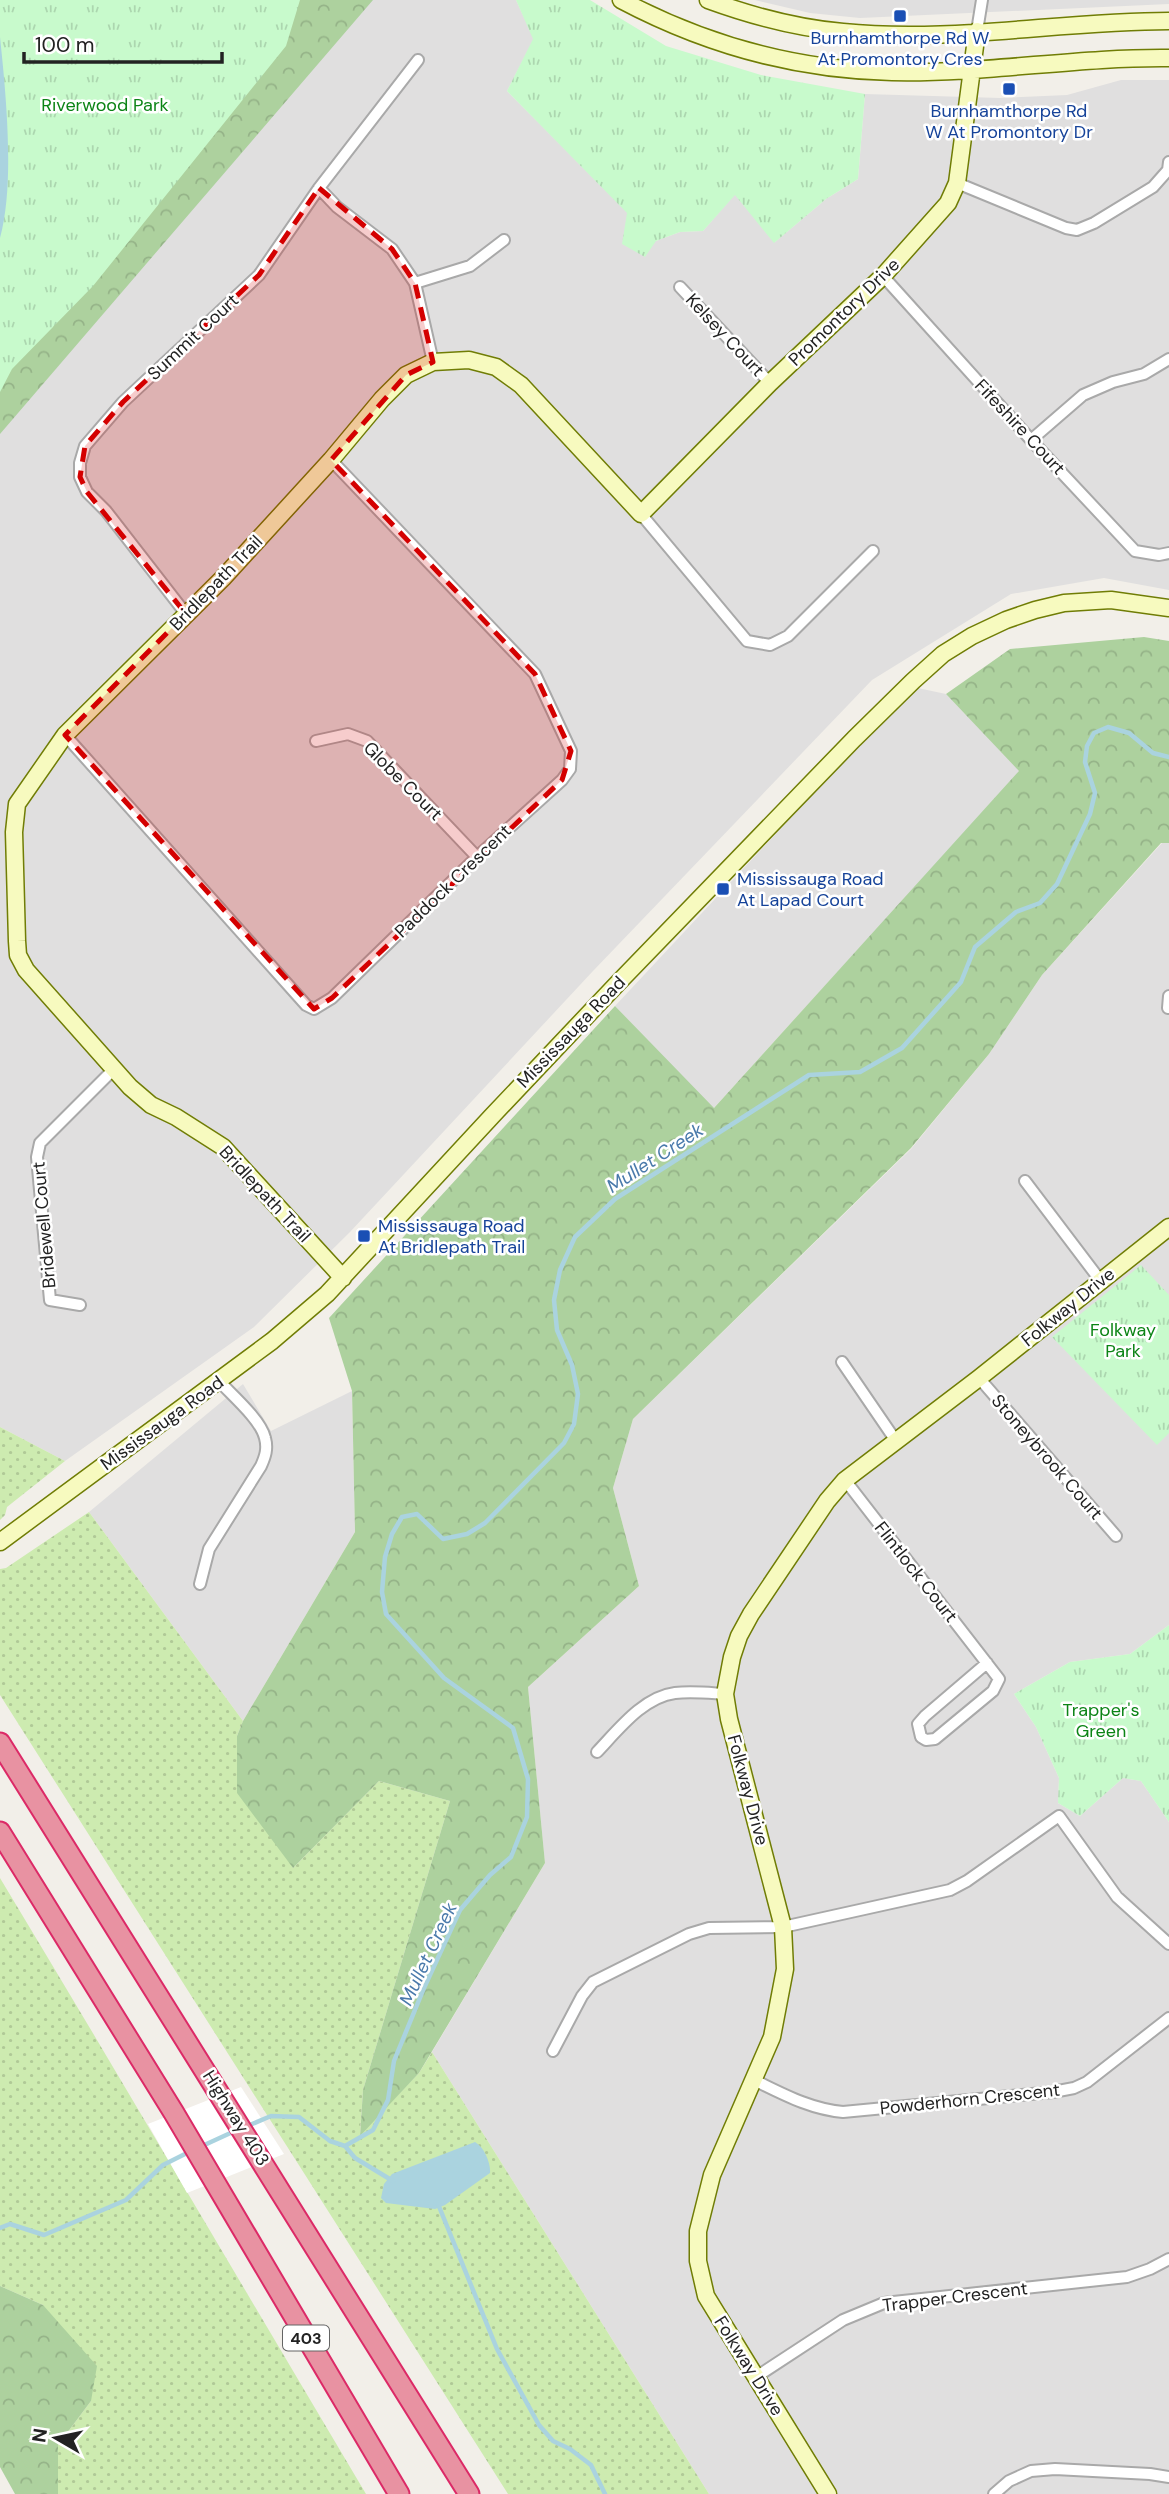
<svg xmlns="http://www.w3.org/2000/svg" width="1169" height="2494" viewBox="0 0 1169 2494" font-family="'DM Sans',sans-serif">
<defs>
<pattern id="grass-dots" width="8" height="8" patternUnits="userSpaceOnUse" patternTransform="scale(1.75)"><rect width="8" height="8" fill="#cdebb0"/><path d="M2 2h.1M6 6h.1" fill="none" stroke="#b0c997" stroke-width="1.8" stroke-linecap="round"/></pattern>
<pattern id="forest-crowns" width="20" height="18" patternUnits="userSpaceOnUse" patternTransform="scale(1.75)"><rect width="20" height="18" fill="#add19e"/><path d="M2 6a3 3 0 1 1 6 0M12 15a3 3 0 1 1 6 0" fill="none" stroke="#95b388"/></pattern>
<pattern id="park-tufts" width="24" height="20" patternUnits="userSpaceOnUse" patternTransform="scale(1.75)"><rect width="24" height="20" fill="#c8facc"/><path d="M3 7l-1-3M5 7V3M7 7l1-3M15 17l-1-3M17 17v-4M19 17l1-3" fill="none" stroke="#acd6af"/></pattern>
</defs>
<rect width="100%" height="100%" fill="#f2efe9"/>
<path fill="#e0dfdf" d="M300,0H516L534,39L507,91L656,241L680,232L703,231L735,194L775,242L826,199L858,179L865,94L1000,98L1067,95L1121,80H1169V590L1104,578L1011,594L872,680L593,971L350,1232L254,1327L65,1461L0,1427V392Z
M755,0H1169V4L860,18L810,13Z
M913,687L946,694L1020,771L713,1109L615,1006Z
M1162,843H1169V1625L1130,1654L1070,1662L1014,1694L1036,1727L1059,1778L1058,1803L1080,1816L1123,1778L1141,1781L1169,1822V2494H709L432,2052L545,1863L528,1687L639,1586L613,1488L633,1419L911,1149L989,1054L1042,975Z
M243,1384L271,1431L352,1391L355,1532L243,1721L89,1512Z"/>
<path fill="url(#grass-dots)" d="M0,1427L65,1461L7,1507L5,1515L0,1520Z
M89,1512L243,1721L237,1736L293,1868L379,1781L450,1801L363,2090L360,2134L419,2073L432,2052L709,2494H508L0,1695V1569L6,1568Z
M0,1878C123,2082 244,2289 366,2494H58V2445L91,2401L43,2305L0,2286Z"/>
<path fill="url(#forest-crowns)" d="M0,0H373L0,434Z
M1144,637L1169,641V843H1161L1042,975L989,1054L911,1148L633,1419L613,1488L639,1586L528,1687L545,1863L419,2073L360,2136L363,2090L450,1801L379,1781L293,1868L237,1793V1736L243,1721L355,1532L352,1391L329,1318L615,1006L714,1108L1019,771L946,694L1010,649Z
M0,2286L43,2305L97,2366L91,2401L58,2445V2494H15L0,2467Z"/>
<path fill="url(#park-tufts)" d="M0,0H300L286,46L93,286L12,369L0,392Z
M516,0H590L666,46L761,75L865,94L858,179L826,199L774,243L735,195L703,231L680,232L656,241L645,257L622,244L627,213L507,91L533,39Z
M1141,1265L1169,1295V1433L1157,1445L1052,1337Z
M1169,1625V1822L1141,1781L1123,1778L1080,1816L1058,1803L1059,1778L1036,1727L1014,1694L1070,1662L1130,1654Z"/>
<path fill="#aad3df" d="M0,37C6,94 15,184 0,238Z
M475,2142C484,2147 491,2163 490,2173L445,2205L435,2209L386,2203L381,2198L384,2184L392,2174Z"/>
<path fill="#fff" d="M241,2087L284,2154L187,2193L148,2124Z"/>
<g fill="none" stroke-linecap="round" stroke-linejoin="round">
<path stroke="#aad3df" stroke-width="4.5" d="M245,2127L271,2116L299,2117L330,2141L345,2146L373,2130L388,2100L394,2061L424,1988L460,1910L490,1875L511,1857L527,1817L528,1779L513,1728L444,1678L386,1614L382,1592L385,1557L392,1534L402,1517L417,1514L443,1539L467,1534L485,1523L564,1443L574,1424L578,1394L572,1365L557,1330L554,1300L560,1270L575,1237L615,1199L809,1075L860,1072L902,1048L961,982L975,947L1016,912L1040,903L1057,884L1090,814L1095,793L1085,762L1087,746L1094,733L1108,727L1129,733L1153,753L1169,757
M345,2146L355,2158L393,2181
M200,2147L237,2130
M438,2204L497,2349L539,2425L553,2441L570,2449L591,2465L605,2494
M0,2228L10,2224L44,2235L126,2200L163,2165L189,2152"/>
<defs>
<path id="street" d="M977,31L982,0
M957,183L1066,228L1077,230L1094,223L1153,187L1168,170L1169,162
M319,188L337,207L392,249L415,283L433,362
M883,276L1031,440L1135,551L1159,555L1169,553
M415,283L470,266L504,240
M680,287L770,383
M1031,440L1083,395L1113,382L1144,374L1169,359
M641,514L747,641L770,645L788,636L873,551
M186,614L106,511L87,492L80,477V463L85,446L123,402L259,275L319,188L418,60
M65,735L306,1005L314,1009L332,998L477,857L562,780L570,769L571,751L535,674L331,460
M316,741L348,734L367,741L477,857
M1168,1008L1169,996
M1025,1181L1100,1280
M80,1305L50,1300L37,1157L40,1143L115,1068
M842,1362L896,1441
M979,1378L1116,1536
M845,1480L999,1679L993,1691L935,1739L926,1740L921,1737L918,1724L925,1716L987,1663
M200,1584L209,1549L261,1466C265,1457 268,1449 265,1438C261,1420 232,1395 219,1381
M597,1752C618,1730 643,1697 675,1693C692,1691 709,1693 725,1694
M553,2051L582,1996L593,1982L689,1934L709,1928L783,1927L950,1890L967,1881L1059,1816L1117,1897L1169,1944
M754,2080C783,2094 810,2109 843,2112L1053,2092L1074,2088L1087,2082L1169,2018
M756,2377L843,2320L884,2303L1127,2277L1150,2269L1169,2259
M994,2494L1009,2481L1031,2471L1055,2469L1150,2474L1169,2477"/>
<path id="secondary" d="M621,0C706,45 795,70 892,72C984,74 1077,57 1169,58
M708,0C752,16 796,28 843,32C951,43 1061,21 1169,21
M343,1278L223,1147L176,1117L151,1105L130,1087L26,970L18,955L17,941L14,832L17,804L65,735L223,578L331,460L382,399L406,375L433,362L469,360L496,367L521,385L641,514L770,383L883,276L948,203L957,183L977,31
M0,1542L272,1341L327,1294L492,1116L616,985L854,739L913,681L943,654L972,636L1006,620L1035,610L1064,603L1111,600L1169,608
M828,2494L706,2296L698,2261V2231L712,2175L772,2037L785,1969L783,1927L729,1719L725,1694L732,1657L739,1636L751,1614L827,1501L845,1480L979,1378L1169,1227"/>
<path id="highway" d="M0,1743L469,2494
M0,1832L174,2113L399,2494"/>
</defs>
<use href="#street" stroke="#a9a9a9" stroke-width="14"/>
<use href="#secondary" stroke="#707d05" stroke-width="19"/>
<use href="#highway" stroke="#dc2a67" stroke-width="23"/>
<use href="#street" stroke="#fff" stroke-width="10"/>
<use href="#secondary" stroke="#f7fabf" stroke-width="16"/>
<use href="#highway" stroke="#e892a2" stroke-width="19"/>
</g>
<path fill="#d40000" fill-opacity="0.2" stroke="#d40000" stroke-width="5" stroke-dasharray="14 9" stroke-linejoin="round" d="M319,188L392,249L415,283L433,362L406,375L331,460L535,674L571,751L562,780L332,998L314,1009L65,735L186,614L87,492L80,477L85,446L123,402L259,275Z"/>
<g fill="#1a4fb4" stroke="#fff" stroke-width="2.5">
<rect x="893" y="9" width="14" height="14" rx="3.5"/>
<rect x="1002" y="82" width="14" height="14" rx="3.5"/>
<rect x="716" y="882" width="14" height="14" rx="3.5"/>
<rect x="357" y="1229" width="14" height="14" rx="3.5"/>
</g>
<g text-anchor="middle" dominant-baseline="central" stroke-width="5" stroke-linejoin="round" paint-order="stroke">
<rect fill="#fff" stroke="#646464" stroke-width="2" x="283" y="2325.5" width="46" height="25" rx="5"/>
<g font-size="16" font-weight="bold" fill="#222">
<text x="306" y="2338">403</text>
</g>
<g font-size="18" fill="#164399" stroke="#fff">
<text x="900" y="38">Burnhamthorpe Rd W<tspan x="900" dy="21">At Promontory Cres</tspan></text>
<text x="1009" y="111">Burnhamthorpe Rd<tspan x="1009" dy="21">W At Promontory Dr</tspan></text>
<text x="737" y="879" text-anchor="start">Mississauga Road<tspan x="737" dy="21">At Lapad Court</tspan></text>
<text x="378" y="1226" text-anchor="start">Mississauga Road<tspan x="378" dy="21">At Bridlepath Trail</tspan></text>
</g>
<g font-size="18" fill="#0c8416" stroke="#fff">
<text x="105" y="105">Riverwood Park</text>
<text x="1123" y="1330">Folkway<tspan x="1123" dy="21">Park</tspan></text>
<text x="1101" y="1710">Trapper's<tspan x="1101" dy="21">Green</tspan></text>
</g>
<g font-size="18" fill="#222" stroke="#fff">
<text transform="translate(844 312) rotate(-44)">Promontory Drive</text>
<text transform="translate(725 335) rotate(47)">Kelsey Court</text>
<text transform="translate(193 337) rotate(-43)">Summit Court</text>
<text transform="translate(1020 427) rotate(47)">Fifeshire Court</text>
<text transform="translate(216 583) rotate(-46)">Bridlepath Trail</text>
<text transform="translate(403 781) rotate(45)">Globe Court</text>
<text transform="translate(453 881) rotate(-44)">Paddock Crescent</text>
<text transform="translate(571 1032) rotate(-46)">Mississauga Road</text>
<text transform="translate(265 1194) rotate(47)">Bridlepath Trail</text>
<text transform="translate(44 1225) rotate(-95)">Bridewell Court</text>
<text transform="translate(1068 1307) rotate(-39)">Folkway Drive</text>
<text transform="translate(162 1423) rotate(-36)">Mississauga Road</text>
<text transform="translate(1047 1457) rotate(49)">Stoneybrook Court</text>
<text transform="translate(916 1572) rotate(52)">Flintlock Court</text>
<text transform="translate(748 1790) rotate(75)">Folkway Drive</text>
<text transform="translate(970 2099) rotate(-6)">Powderhorn Crescent</text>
<text transform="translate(236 2118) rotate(58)">Highway 403</text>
<text transform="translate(955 2297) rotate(-7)">Trapper Crescent</text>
<text transform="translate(749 2366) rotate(58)">Folkway Drive</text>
</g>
<g font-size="19" font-style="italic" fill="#4a7aab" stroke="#fff">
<text transform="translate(655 1158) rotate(-33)">Mullet Creek</text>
<text transform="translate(428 1954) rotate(-65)">Mullet Creek</text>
</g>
</g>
<g transform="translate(56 2438) rotate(279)" stroke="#ffffff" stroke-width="5" paint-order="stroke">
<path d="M0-5L12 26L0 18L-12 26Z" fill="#222222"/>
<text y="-10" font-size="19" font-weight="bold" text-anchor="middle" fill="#222222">N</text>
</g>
<path d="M24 52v10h198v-10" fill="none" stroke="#222222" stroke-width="3.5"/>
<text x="35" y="52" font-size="21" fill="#222222" stroke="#ffffff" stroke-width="5" paint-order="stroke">100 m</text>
</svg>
